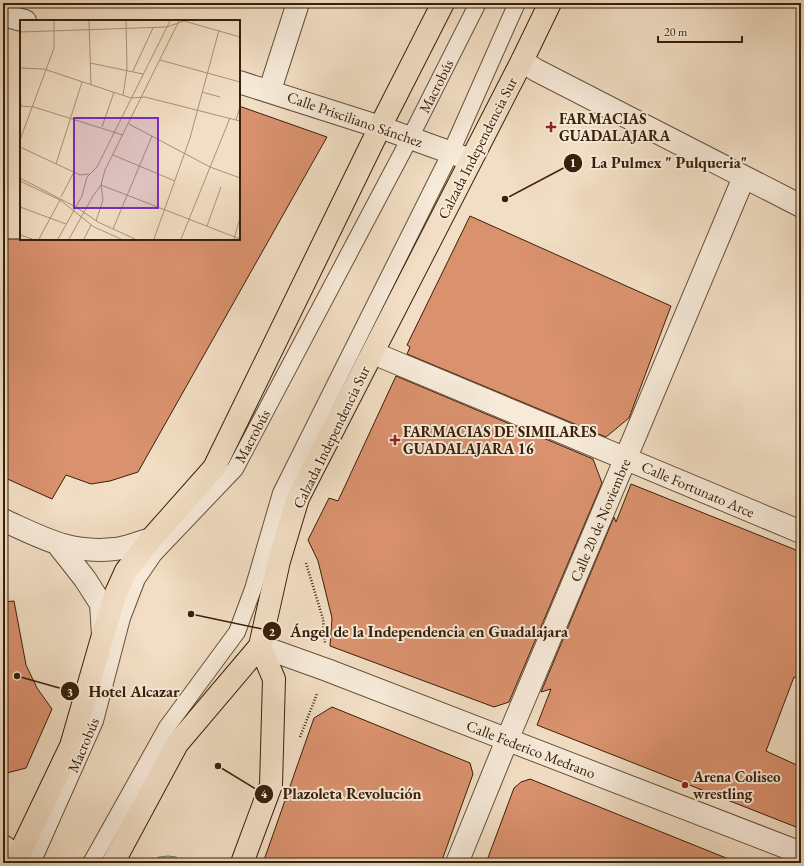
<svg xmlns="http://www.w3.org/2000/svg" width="804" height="866" viewBox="0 0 804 866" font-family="'EB Garamond',serif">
<rect width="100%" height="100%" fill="#f2dec4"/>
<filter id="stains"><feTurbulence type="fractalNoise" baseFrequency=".005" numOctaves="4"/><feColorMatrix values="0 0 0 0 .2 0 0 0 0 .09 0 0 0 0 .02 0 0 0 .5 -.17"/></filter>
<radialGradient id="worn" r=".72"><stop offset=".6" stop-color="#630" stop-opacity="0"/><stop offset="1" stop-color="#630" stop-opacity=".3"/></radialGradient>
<path fill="#9bbcb1" stroke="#737e6e" d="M168,856L176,857L185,863H150L159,857Z"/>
<path fill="#da916e" stroke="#382009" d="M239,106L327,137L138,472L110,481L91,484L66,475L52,499L3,477V239H239Z
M470,216L671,306L629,418L606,437L407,354L410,347L407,345Z
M396,376L593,459L602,483L509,702L494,707L330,646L332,618L318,561L308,540L329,498L338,501Z
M631,484L801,552V680L794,677L766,751L801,767V829L537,725L551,689L541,692L614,517L616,522Z
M14,601L26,665L37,688L52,709L26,768L3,774V602Z
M332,707L470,763L473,774L441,863H263L314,718Z
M530,779L736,862L735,863H486L514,788L521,782Z"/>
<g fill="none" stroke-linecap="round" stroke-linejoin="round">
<defs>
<path id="lane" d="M32,863L95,721L122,618L137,579L154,554L235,469L410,138L478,3
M91,863L167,727L237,632L253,589L281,493L451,152L517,3"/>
<path id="street" d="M3,15L25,21
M522,61L536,70L801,206
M239,82L380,127L471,160
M270,90L298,3
M373,353L801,532
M3,520C43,538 69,554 115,549C127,548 140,542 151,539
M59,546L85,579L101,604L103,635
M260,646L327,670L801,853
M3,846L18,857
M457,863L507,740L744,177"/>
<path id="primary" d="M15,863L71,746L103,635L116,593L126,571L151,539L214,468L380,127L443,3
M113,863L177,744L260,646L279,561L298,498L522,61L550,3
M242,863L271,785L274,679L260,646"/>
</defs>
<use href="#lane" stroke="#665038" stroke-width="18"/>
<use href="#street" stroke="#665038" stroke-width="24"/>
<use href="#primary" stroke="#382009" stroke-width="24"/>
<path stroke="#382009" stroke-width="2.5" stroke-dasharray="1 2" stroke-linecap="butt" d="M306,563L323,619L325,643
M300,737L317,694"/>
<use href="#lane" stroke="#f7ead9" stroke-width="16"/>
<use href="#street" stroke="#f7ead9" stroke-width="22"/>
<use href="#primary" stroke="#f2dec4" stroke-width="22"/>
</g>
<g fill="#8f2418" stroke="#f7ead9" stroke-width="1.5">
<path d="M549 121h4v4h4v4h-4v4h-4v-4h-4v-4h4z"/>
<path d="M393 434h4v4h4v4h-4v4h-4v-4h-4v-4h4z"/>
<circle cx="685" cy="785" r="4"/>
</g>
<g text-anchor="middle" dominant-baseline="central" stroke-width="4" stroke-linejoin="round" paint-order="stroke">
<g font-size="15" fill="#382009" stroke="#f7ead9">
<text transform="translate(436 86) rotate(-63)">Macrobús</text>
<text transform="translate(355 119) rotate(19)">Calle Prisciliano Sánchez</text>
<text transform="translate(477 148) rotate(-63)">Calzada Independencia Sur</text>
<text transform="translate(252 436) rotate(-62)">Macrobús</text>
<text transform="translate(331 437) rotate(-64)">Calzada Independencia Sur</text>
<text transform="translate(698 489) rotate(23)">Calle Fortunato Arce</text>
<text transform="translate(600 520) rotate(-67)">Calle 20 de Noviembre</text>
<text transform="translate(83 745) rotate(-67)">Macrobús</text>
<text transform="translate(531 749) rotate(21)">Calle Federico Medrano</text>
</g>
<g font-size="15" font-weight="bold" fill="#382009" stroke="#f7ead9" text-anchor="start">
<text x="559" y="118">FARMACIAS<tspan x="559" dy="17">GUADALAJARA</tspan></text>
<text x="403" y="431">FARMACIAS DE SIMILARES<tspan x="403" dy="17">GUADALAJARA 16</tspan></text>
<text x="693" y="776">Arena Coliseo<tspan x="693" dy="17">wrestling</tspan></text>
</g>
</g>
<g transform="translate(20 20)">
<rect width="220" height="220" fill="#f2dec4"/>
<path fill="none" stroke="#a89279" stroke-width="1" d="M69,1L71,65M0,12L147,7L164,1L220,17M140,40L220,62M70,43L123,54M0,48L24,49L111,78L125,77L220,101M113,51L133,8M0,63L1,86M182,72L200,77M103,75L107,49L106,1M0,86L14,87L103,115M216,100L220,87M109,104L190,147L220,158M82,107L94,72M0,120L34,28V1M0,127L60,155L69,154M93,135L155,161M36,144L62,62M0,158L56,187M0,161L40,180L54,191M81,165L220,219M41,177L54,152M0,187L46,204M56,187L78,202L115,219M54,191L74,207L101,219M76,201L83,180L81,165M187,206L201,167M93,209L132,116M0,215L12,219M19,219L40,180M38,219L62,176L67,157L77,147L150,1M49,219L73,176L81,165L85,150L159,1M64,219L71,205M134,219L170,118L199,10M161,219L210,98M214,219L220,198"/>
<path fill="#7b2cbf" fill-opacity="0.15" stroke="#7b2cbf" stroke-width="2" d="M54,98H138V188H54Z"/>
<rect width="220" height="220" fill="none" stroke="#382009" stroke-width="2"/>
</g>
<path fill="none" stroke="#382009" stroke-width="1.5" d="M505 199L573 163M191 614L272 631M17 676L70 691M218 766L264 794"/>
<g fill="#382009" stroke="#f7ead9" stroke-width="1.5">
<circle cx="505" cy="199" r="4"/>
<circle cx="191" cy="614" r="4"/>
<circle cx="17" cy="676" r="4"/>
<circle cx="218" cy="766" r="4"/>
<circle cx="573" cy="163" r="10"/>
<circle cx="272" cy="631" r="10"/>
<circle cx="70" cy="691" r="10"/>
<circle cx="264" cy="794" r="10"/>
</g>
<g font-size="12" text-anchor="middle" font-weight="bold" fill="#fff">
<text x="573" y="167">1</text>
<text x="272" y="636">2</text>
<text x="70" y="696">3</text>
<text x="264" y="798">4</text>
</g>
<g font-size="16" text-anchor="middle" font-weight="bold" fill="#382009" stroke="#f7ead9" stroke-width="4" stroke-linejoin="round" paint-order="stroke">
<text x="669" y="168">La Pulmex " Pulqueria"</text>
<text x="429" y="637">Ángel de la Independencia en Guadalajara</text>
<text x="134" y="697">Hotel Alcazar</text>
<text x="352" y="799">Plazoleta Revolución</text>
</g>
<rect width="804" height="866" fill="none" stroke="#f2dec4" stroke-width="16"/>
<rect x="4" y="4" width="796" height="858" fill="none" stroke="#382009" stroke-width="2"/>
<rect x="8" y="8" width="788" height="850" fill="none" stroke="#382009"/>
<path d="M658 36v6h84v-6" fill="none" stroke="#382009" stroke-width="2"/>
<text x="664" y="36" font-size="12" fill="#382009" stroke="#f7ead9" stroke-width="3" paint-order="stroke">20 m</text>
<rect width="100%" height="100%" filter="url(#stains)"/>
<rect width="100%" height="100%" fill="url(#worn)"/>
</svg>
